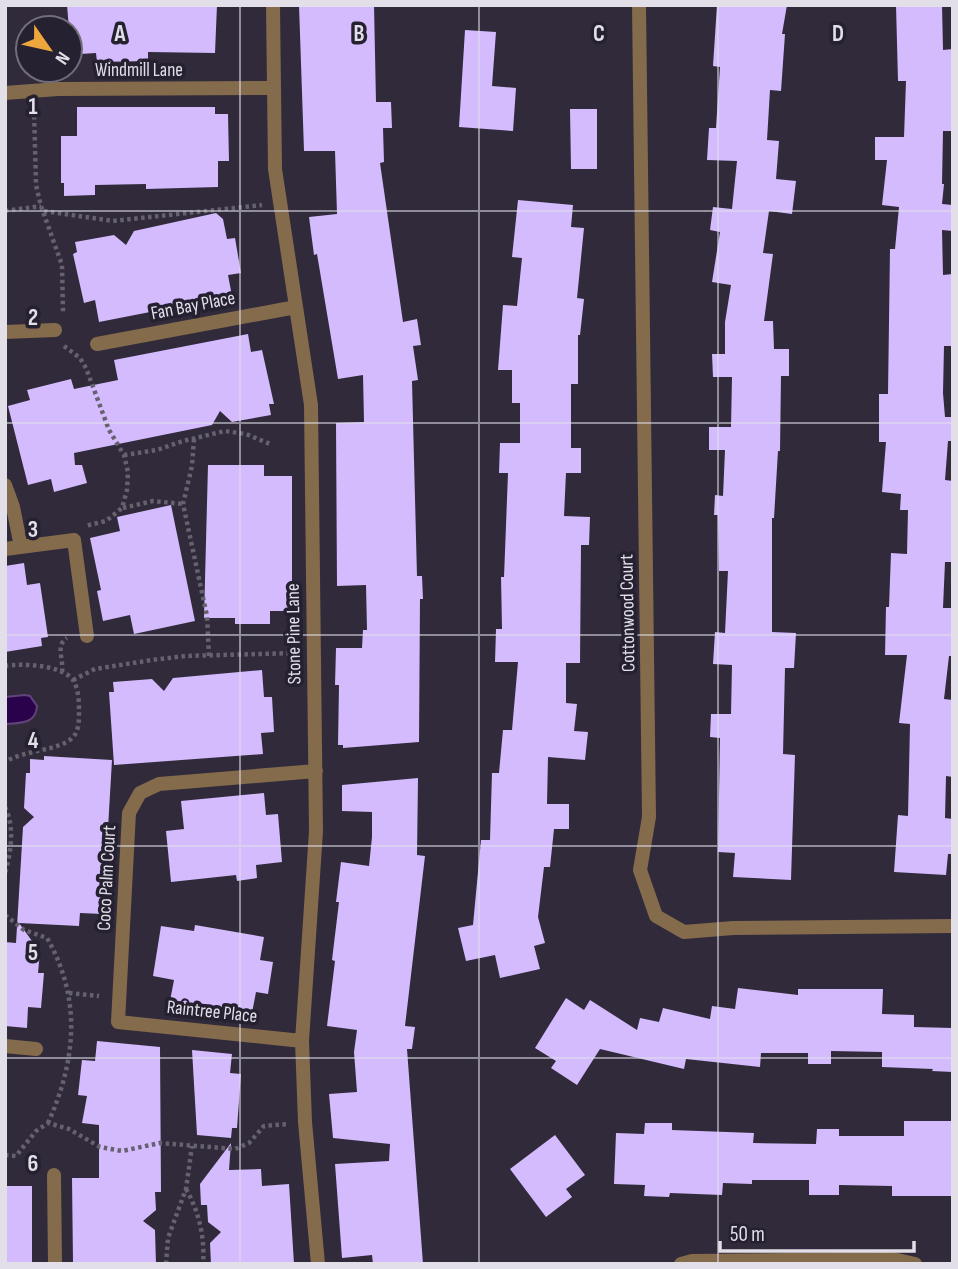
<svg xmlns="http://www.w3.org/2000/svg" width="958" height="1269" viewBox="0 0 958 1269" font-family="'Sofia Sans Condensed',sans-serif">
<rect width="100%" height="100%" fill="#302a3a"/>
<path fill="#29024b" stroke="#60447a" stroke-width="2" d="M25,695L30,696L37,706C36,724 20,723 5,724V697Z"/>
<path fill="#d3bbfe" d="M67,5H217L215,53L148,52V61L97,62L96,53L80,54L81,41H70Z
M299,5H374L376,102H391L392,128H383L384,162L380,163L403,322L417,319L421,345L413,346L418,380L412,381L417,576H422L423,599H420L419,742L343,748V745H338L339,685H335L336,648H362L363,630H367L366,585L337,586L336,423L364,422L363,375L338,379L317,254L314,255L309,217L337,214L335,151H304Z
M717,5H787L782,34H785L781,91L770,90L767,140L779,141L776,179L796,181L792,214L769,211L763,253L773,254L764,321H773L774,349H789V376H781L780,451H778L774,518H772V632L796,633L794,668H785L783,754L795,755L791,880L733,877L735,853L718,852L720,738L710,737L711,714H731L732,665L713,664L715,632L725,633L728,571H719L718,515H714L715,495L723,496L725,450H709V427H731L732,377H713L712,354H725V322L731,285L712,282L720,232L710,230L713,207L732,209L737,161L707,160L709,128H716L720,67L713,66Z
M896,5H942L943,50L953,49V131H943L942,184H944L942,204L953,205V231L942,230L943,275L953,274V346H944L943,393L945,417H953V441H948L945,480L953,481V562H945L943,608H953V656H949L944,699L953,700V777L946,776L945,818L953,819V854H948L946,875L894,872L898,815L908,816L910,724L899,723L907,655H885L886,607H889L891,553L907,554L908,510H900L901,494L882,492L886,442H879V394H888L890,249H895L899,207L882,205L887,160H875V137H904L906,81H898Z
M465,30L496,32L492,86L516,88L513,131L459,127Z
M77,107H215V114H228L229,161H218V187L146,189V184L95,185V195L64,196V183H61V136H77Z
M570,109H597V169H571Z
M518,200L573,205L571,227L584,228L577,298L584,299L580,335H578V384H571V448H581V473H566L564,516L590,517L589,545H581L580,663H566V703L577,704L574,731L588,732L585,760L548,757L547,804H569V829H554L550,867H544L538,917L545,943L534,946L540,969L500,978L495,955L466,961L458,928L473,925L481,840H490L492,773H499L503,730H512L518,662H495L496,629H502L501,577H504L508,473H499L500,443H520V403H512V370H498L503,305L517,306L522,258L512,257Z
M216,213L223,219L227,239L235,238L241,273L228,275L232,296L99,322L95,300L84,303L73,254L77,252L75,242L114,235L126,245L134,231Z
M248,334L251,352L262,350L274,404H269L271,415L232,422L220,411L212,425L74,453L75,465H82L87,483L54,492L51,479L28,485L8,406L30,400L27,390L71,379L74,389L118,380L114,360Z
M208,465H264V476H292V611H270V624H235V618H204Z
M171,505L195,621L134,634L130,615L103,621L97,591L101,590L90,538L120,531L117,517Z
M24,563L27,585L40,583L48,637L41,638L42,646L5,652V566Z
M262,670L264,697H272L274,732L261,733L263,754L114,765L109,692H114L113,682L152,679L164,691L173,678Z
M44,756L112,760L103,914L80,913L79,926L19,923L40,952L38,973H44L41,1008L28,1007L27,1028L5,1026V942L16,943L23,827L34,817L24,808L26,773H30V759L44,760Z
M418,778L417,855L425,856L405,1026L415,1027L412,1049H407L423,1264H373L372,1255L342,1258L335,1164L389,1161L390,1144L333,1138L329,1094L357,1092L354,1052L357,1030L327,1026L335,961L332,960L339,902H336L341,862L369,866L372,837V812L342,811V785Z
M264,793L266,815L278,814L282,862L256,865L257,878L237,881L236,875L171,882L166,831L184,829L181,801Z
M195,925L264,937L260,960L273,962L268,994L256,992L252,1013L198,1003L197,1010L169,1006L174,980L153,976L161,926L194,931Z
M738,988L798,995V989H883L882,1014L914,1015V1027L953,1028V1072L932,1071L933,1069L882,1067V1052L831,1051V1064H808V1053H761L760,1067L686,1059L684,1069L600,1049L577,1085L551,1068L556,1061L535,1048L566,998L584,1010L590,1000L637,1030L640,1018L659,1022L663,1008L710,1019L712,1006L735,1009Z
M97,1041L160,1047L161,1192H155L156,1210L143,1221L155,1230L156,1264L73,1263L72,1178H99V1125L82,1123L87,1096L78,1095L82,1060L95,1061Z
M192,1050L232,1054L230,1073L241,1074L237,1128H232L231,1138L197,1135Z
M904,1121H953V1196H892V1186L839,1185V1195H809V1180H752V1184L723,1183L722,1195L670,1193L669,1197L644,1196L645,1185L614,1184L616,1133L644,1134L645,1123H672V1130L754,1133L753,1143L816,1144L817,1129H839V1136H904Z
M555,1135L585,1175L566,1189L572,1197L546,1217L510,1169Z
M231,1143L229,1170L261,1169L262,1186L289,1184L294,1264H211L210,1243L221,1232L208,1222L207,1205H201L200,1184Z
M5,1186H32V1264H5Z"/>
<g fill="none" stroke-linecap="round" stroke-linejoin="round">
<path stroke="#66616f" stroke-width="4.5" stroke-dasharray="3.5 3.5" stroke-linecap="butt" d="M34,109L36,185L41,206L62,265L63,312
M5,211L41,206
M44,211L113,221L262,205
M64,346L80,358L86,368L109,430L124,455L128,472L127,490L122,508L106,521L85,526
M194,439L192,466L183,504L207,616L209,656
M124,455L157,450L183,441L225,431L246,434L270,444
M123,508L153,501L183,504
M5,666C22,663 62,665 73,680C79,689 79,703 79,712C79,721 79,732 72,738C59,751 23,750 5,762
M62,672C64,660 55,645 67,638
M73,680L95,669L152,660L185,656L296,653
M5,807C15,827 11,853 5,873
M5,915L24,930L47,938C82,999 76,1061 48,1123
M69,993L99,996
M5,1155L16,1156L36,1131L48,1123L69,1129L100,1147L122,1151L160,1143L235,1149L249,1143L264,1126L288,1124
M186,1189C199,1212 205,1237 203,1264
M166,1264L168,1238L186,1189L192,1146"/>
<path stroke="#836b4c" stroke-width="14" d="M273,5L275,169L311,405L316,831L302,1041L305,1122L318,1264
M639,5L649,817L640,870L656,916L684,932L733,928L953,926
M5,93L58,89L272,88
M5,332L55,330
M97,344L296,307
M5,485L13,507L21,547
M5,549L74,540L87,636
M302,1041L118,1022L129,813L140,793L159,784L316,771
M5,1046L36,1049
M54,1175L55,1264
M681,1264L692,1261L893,1259L915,1264"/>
</g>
<path fill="none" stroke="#e2dfe9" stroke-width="2" stroke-opacity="0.55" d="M240,5V1264M479,5V1264M718,5V1264M5,211H953M5,423H953M5,635H953M5,846H953M5,1058H953"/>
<g text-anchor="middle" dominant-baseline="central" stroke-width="7" stroke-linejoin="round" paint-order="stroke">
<g font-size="19" fill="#e2dfe9" stroke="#262130">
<text x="139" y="70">Windmill Lane</text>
<text transform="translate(193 306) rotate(-11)">Fan Bay Place</text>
<text transform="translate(628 613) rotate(-91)">Cottonwood Court</text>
<text transform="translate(294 634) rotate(-91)">Stone Pine Lane</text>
<text transform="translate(107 878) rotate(-87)">Coco Palm Court</text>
<text transform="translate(212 1012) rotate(6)">Raintree Place</text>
</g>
</g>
<g font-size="23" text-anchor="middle" font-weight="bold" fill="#e2dfe9" stroke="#262130" stroke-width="7" stroke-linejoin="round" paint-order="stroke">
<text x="120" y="41">A</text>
<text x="359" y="41">B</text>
<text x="599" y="41">C</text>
<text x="838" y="41">D</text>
<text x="33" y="114">1</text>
<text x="33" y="325">2</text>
<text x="33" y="537">3</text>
<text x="33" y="748">4</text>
<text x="33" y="960">5</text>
<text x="33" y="1171">6</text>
</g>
<rect width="958" height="1269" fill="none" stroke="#e2dfe9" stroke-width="14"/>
<g transform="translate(49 49) rotate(124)"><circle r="33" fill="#262130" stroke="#716d7a" stroke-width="2"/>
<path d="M0-5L12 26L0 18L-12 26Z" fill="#eea73c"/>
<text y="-10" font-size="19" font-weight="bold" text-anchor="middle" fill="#e2dfe9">N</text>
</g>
<path d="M720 1241v10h194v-10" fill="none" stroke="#e2dfe9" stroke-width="3.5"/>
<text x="730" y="1241" font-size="21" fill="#e2dfe9" stroke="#262130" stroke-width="5" paint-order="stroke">50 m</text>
</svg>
